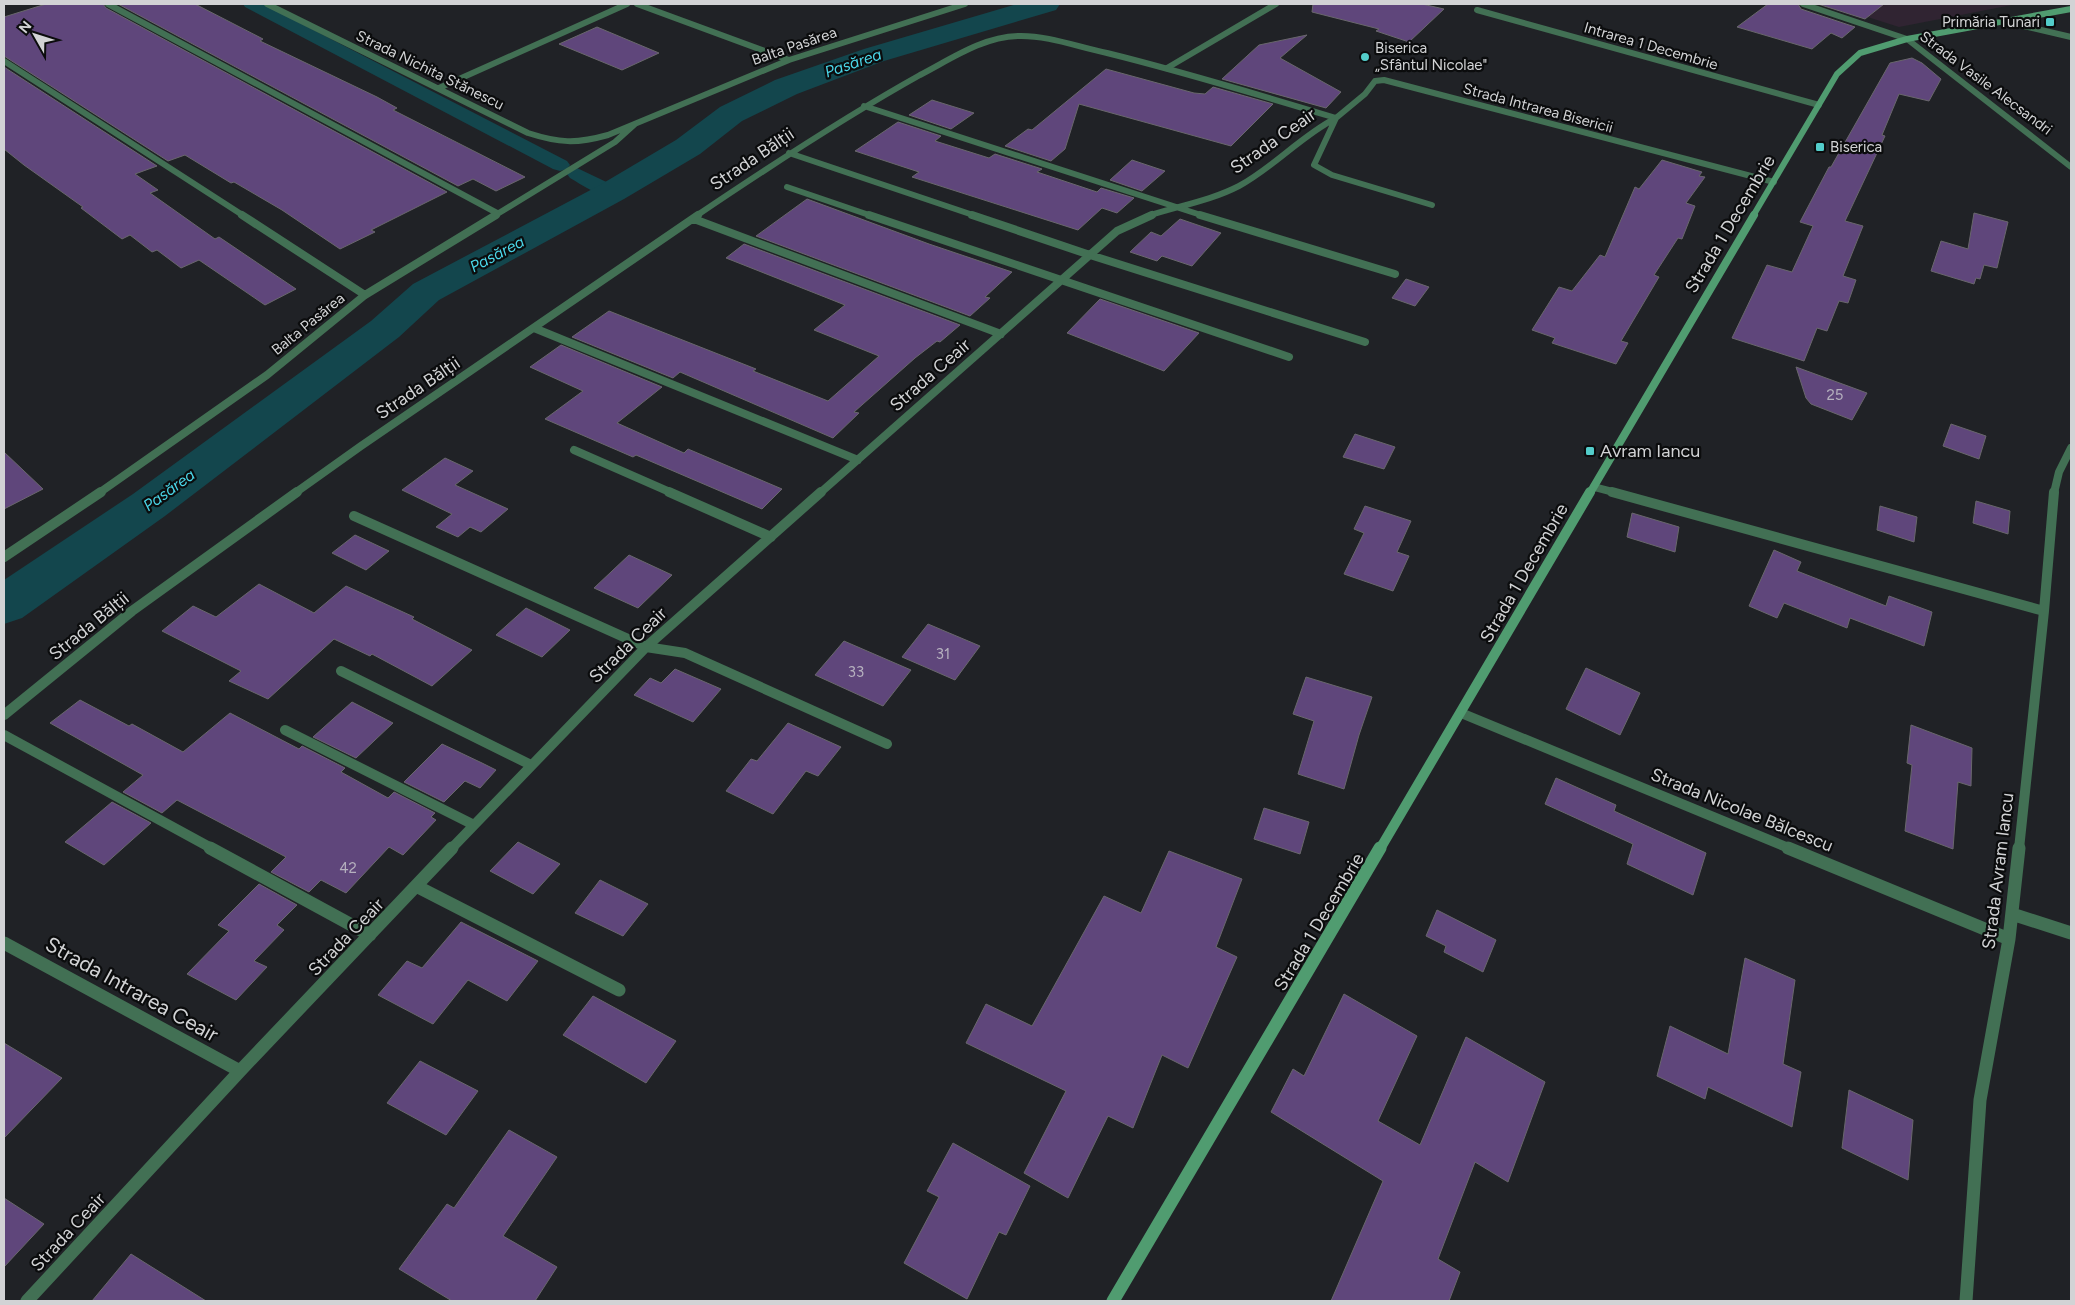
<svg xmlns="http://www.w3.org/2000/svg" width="2075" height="1305" viewBox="0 0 2075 1305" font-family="Figtree,sans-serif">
<rect width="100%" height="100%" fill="#202226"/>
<path fill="#302432" d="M1827,4H2017L1899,27Z"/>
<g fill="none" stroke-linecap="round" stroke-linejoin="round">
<path fill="#13464d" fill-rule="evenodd" d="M243,4H263L567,161L570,165L567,169L560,171L553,169L245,7Z
M577,168L619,188L622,192L619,196C603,200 584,186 570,178L567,174L570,170Z"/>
<path fill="#13464d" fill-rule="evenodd" d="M1017,4H1060L1056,10L884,61L797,94L742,121L700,154L624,199L439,300L399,337L165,516L22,618L4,624V580L133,494L371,321L413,284L600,185L676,140L720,107L775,80L864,49Z"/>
</g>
<path fill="#5f467b" stroke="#69676c" d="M46,4H103L106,8L447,192L371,230L375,232L340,249L282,210L234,182L231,183L185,155L168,161L4,56V17Z
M118,4H195L263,39L260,41L377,97L397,108L393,110L525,177L496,191L473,179L458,186Z
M1313,4H1422L1444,9L1409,42L1376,31L1379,29L1312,12Z
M1768,4H1798L1801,9L1855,27L1842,38L1831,33L1812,49L1737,27Z
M1818,4H1884L1865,19Z
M597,27L659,53L622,70L559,44Z
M1307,35L1280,58L1341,92L1326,108L1222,79L1259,45Z
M1912,58L1922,63L1941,79L1929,101L1899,94L1882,135L1885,136L1845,221L1863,226L1843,276L1856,280L1848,303L1839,301L1827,331L1817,328L1804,361L1732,338L1767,265L1792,272L1813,226L1800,222L1829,167H1831L1890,63Z
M4,67L157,166L135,174L158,190L150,193L215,239L219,237L296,289L265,305L199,260L181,268L157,250L152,252L130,235L122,239L81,208L83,207L24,165L4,149Z
M1106,69L1194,93L1205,94L1213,87L1273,104L1231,146L1079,104L1065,149L1051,161L1005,146L1028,129L1032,130Z
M932,100L974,113L951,129L909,115Z
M898,122L941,136L935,141L989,158L995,154L1042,169L1037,172L1097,192L1101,188L1134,198L1117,213L1102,208L1078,230L912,177L919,172L855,151Z
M1132,160L1165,171L1142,191L1110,180Z
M1662,160L1702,172L1699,176L1705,177L1686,203L1695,206L1682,239L1678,238L1654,275L1659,277L1621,341L1628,343L1616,364L1552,343L1555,338L1532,330L1559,287L1572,291L1600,255L1605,257L1635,187L1639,189Z
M807,199L929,244L1012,272L985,297L990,298L970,316L756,236Z
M1974,213L2008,222L1997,268L1984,265L1980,279L1976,278L1974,284L1931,271L1941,241L1968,249Z
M1180,219L1221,233L1192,266L1162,256L1157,261L1130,252L1151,232L1161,236Z
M744,244L960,325L940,342L937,341L915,358L854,412L859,413L833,438L680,372L673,378L572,337L609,311L756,369L753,371L828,401L879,356L814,330L845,305L726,258Z
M1406,279L1429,287L1415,306L1392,298Z
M1100,299L1199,333L1164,371L1067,333Z
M561,345L662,387L617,423L684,453L688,449L782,489L762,509L636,455L633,457L545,419L583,391L530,367Z
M1796,367L1867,393L1852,420L1811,404L1806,398Z
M1951,424L1986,436L1979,459L1943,446Z
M1355,434L1395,447L1384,469L1343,457Z
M4,452L43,489L4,509Z
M445,458L473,471L455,485L508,509L481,532L470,527L458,537L436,527L452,514L402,490Z
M1976,501L2010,511L2008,534L1973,523Z
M1365,506L1411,521L1397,552L1409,556L1393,591L1344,574L1364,533L1354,529Z
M1880,506L1917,517L1914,542L1877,530Z
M1632,513L1679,527L1675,552L1627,537Z
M355,535L389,551L366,570L332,553Z
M1774,550L1801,562L1797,571L1886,606L1889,596L1932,612L1924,646L1850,618L1847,628L1784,603L1777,618L1749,606Z
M629,555L672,575L638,608L594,588Z
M259,584L314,613L346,586L414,617L412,619L472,650L432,686L372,654L370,656L334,639L268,699L229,681L241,671L162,631L193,606L216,617Z
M526,608L570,630L542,657L496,635Z
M928,624L980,646L955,680L902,657Z
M844,641L911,670L883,706L815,675Z
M1586,668L1640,693L1620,735L1566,709Z
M675,669L721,689L693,722L634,695L650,678L661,683Z
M1306,677L1372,697L1359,735L1344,789L1298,774L1314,721L1293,714Z
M80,700L129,726L132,724L183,752L230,713L299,749L302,746L345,768L341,772L388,798L394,792L435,813L431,817L436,820L403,855L389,847L346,893L321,880L309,892L271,872L286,857L177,800L162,813L123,792L143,775L50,723Z
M352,702L393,723L356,758L313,737Z
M788,723L841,747L818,776L806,771L773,814L726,791L751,759L757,761Z
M1911,725L1972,748L1971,786L1958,782L1953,849L1905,831L1912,765L1907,763Z
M442,744L482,763L496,770L480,788L465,781L444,802L404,782Z
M1556,778L1616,805L1614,811L1706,853L1693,895L1627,864L1633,844L1545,804Z
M112,802L151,823L104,865L65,842Z
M1264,808L1309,822L1300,854L1254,839Z
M518,842L560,864L533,894L490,871Z
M1169,851L1242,879L1216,947L1237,957L1188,1068L1162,1055L1133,1128L1108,1116L1068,1198L1024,1173L1066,1091L966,1043L986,1004L1032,1026L1104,896L1141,913Z
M600,880L648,904L623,936L575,913Z
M259,884L297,905L277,925L284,930L254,961L267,967L236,1000L187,974L229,931L218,925Z
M1437,910L1496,940L1483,972L1444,952L1446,946L1426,936Z
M461,922L538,961L507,1001L468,980L433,1024L378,995L407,961L422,968Z
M1745,958L1795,980L1783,1064L1801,1072L1792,1127L1708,1087L1705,1099L1657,1076L1670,1026L1728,1054Z
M1344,994L1417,1036L1378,1121L1420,1145L1466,1037L1545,1082L1508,1182L1475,1162L1438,1259L1460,1272L1449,1301H1331L1383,1181L1271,1112L1293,1069L1304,1076Z
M593,996L676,1041L646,1083L563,1035Z
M4,1043L62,1078L4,1138Z
M420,1061L478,1091L446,1135L387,1103Z
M1849,1090L1913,1120L1908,1180L1842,1148Z
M509,1130L557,1157L503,1236L557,1267L535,1301H452L399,1269L447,1204L454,1208Z
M953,1143L1030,1186L1006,1235L999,1232L967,1299L904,1263L939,1197L927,1191Z
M4,1198L44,1224L4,1267Z
M131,1254L206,1301H92Z"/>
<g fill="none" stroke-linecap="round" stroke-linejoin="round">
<path stroke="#427054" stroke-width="6" d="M1167,68L1276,4"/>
<path stroke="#427054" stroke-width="6" d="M108,4L497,213
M267,4L528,133C559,143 576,144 608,135L789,60L965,4
M637,4L789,60
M1803,4L1907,39L2071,167
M1477,10L1819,105
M2003,21L2071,37
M4,61L244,216
M439,88L627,4
M864,106L1204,216
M789,153L976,216
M787,187L872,216
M1432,205L1332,175L1314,165L1336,118L1365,94L1375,81L1384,80L1774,182
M494,216L615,142L635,124
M696,216C770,166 843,118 920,75C951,59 982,37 1018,36C1047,35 1078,47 1107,53C1184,72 1260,95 1336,118
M1148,216C1178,206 1210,201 1239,186C1274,167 1301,136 1336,118"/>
<path stroke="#427054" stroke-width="8" d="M242,215L365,295
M869,215L1289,357
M972,215L1090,255L1365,342
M1200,215L1395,274
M694,219L1001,334
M534,328L858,460
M574,450L672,493
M1594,487L1617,493
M99,493L267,375L365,295L496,215
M295,493L361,446L698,215
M820,493L1117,231L1152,215
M2054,493L2059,472L2071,448"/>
<path stroke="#427054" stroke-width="10" d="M669,492L771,537
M1612,492L2044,611
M354,516L646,647L685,653L887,744
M4,557L101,492
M341,671L531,765
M1461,713L1791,849
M4,715L132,611L297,492
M285,730L474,825
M4,735L213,849
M451,849L646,647L821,492
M2019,849L2044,611L2054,492"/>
<path stroke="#427054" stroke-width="13" d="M210,848L370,935
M1788,848L2009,939
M416,886L619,990
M2012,914L2071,933
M4,943L240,1071
M27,1301L240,1071L452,848
M1966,1301L1980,1100L2009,939L2019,848"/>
<path stroke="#509c70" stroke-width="6" d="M1753,216L1837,74L1860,53L1907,39L2071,9"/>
<path stroke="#509c70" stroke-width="8" d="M1590,493L1754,215"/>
<path stroke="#509c70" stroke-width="10" d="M1380,849L1590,492"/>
<path stroke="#509c70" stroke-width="13" d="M1113,1301L1380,848"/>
</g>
<g fill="#53cdca" stroke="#0b0c0d" stroke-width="2">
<rect x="2045" y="17" width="10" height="10" rx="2.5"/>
<circle cx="1365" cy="57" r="5"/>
<rect x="1815" y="142" width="10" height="10" rx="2.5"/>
<rect x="1585" y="446" width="10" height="10" rx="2.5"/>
</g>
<g text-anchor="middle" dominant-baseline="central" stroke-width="4.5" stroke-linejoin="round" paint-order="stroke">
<g font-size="15" fill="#d2d3d5" stroke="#0b0c0d" text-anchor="start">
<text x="2040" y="22" text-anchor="end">Primăria Tunari</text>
<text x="1375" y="48">Biserica<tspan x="1375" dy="17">„Sfântul Nicolae"</tspan></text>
<text x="1830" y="147">Biserica</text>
</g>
<g font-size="15" fill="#d2d3d5" stroke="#0b0c0d">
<text transform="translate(794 46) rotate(-19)">Balta Pasărea</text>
<text transform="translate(1651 46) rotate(16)">Intrarea 1 Decembrie</text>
<text transform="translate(430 70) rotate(26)">Strada Nichita Stănescu</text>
<text transform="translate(1986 83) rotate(37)">Strada Vasile Alecsandri</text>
<text transform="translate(1538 108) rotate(15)">Strada Intrarea Bisericii</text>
<text transform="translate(308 324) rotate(-39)">Balta Pasărea</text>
</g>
<g font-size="15" fill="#b5b0be">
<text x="1835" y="395">25</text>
<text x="943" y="654">31</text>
<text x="856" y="672">33</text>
<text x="348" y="868">42</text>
</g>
<g font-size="16" font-style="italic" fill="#4ad5e7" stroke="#0b0c0d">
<text transform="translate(853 63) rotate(-19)">Pasărea</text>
<text transform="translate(497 254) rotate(-28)">Pasărea</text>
<text transform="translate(169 490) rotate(-36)">Pasărea</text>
</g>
<g font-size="18" fill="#d2d3d5" stroke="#0b0c0d">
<text transform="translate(1273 141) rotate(-35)">Strada Ceair</text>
<text transform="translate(752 159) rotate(-34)">Strada Bălții</text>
<text transform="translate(1730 224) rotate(-59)">Strada 1 Decembrie</text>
<text transform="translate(930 375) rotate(-41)">Strada Ceair</text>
<text transform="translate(418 388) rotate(-34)">Strada Bălții</text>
<text transform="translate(1524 573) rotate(-60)">Strada 1 Decembrie</text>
<text transform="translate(89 626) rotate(-39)">Strada Bălții</text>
<text transform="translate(628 645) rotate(-44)">Strada Ceair</text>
<text transform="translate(1742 810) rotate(22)">Strada Nicolae Bălcescu</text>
<text transform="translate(1998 871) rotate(-83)">Strada Avram Iancu</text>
<text transform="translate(1319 922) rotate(-59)">Strada 1 Decembrie</text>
<text transform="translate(346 937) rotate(-46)">Strada Ceair</text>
<text transform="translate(68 1232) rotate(-47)">Strada Ceair</text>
</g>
<g font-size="18" fill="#d2d3d5" stroke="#0b0c0d" text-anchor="start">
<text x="1600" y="451">Avram Iancu</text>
</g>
<g font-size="21" fill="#d2d3d5" stroke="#0b0c0d">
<text transform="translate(132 989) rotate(29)">Strada Intrarea Ceair</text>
</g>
</g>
<rect width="2075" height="1305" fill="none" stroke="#d2d3d5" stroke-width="10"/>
<g transform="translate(35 35) rotate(309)" stroke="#0b0c0d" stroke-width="4" paint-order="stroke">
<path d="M0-4L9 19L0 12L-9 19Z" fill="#d2d3d5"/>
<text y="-8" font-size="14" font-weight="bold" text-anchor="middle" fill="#d2d3d5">N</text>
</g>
</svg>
